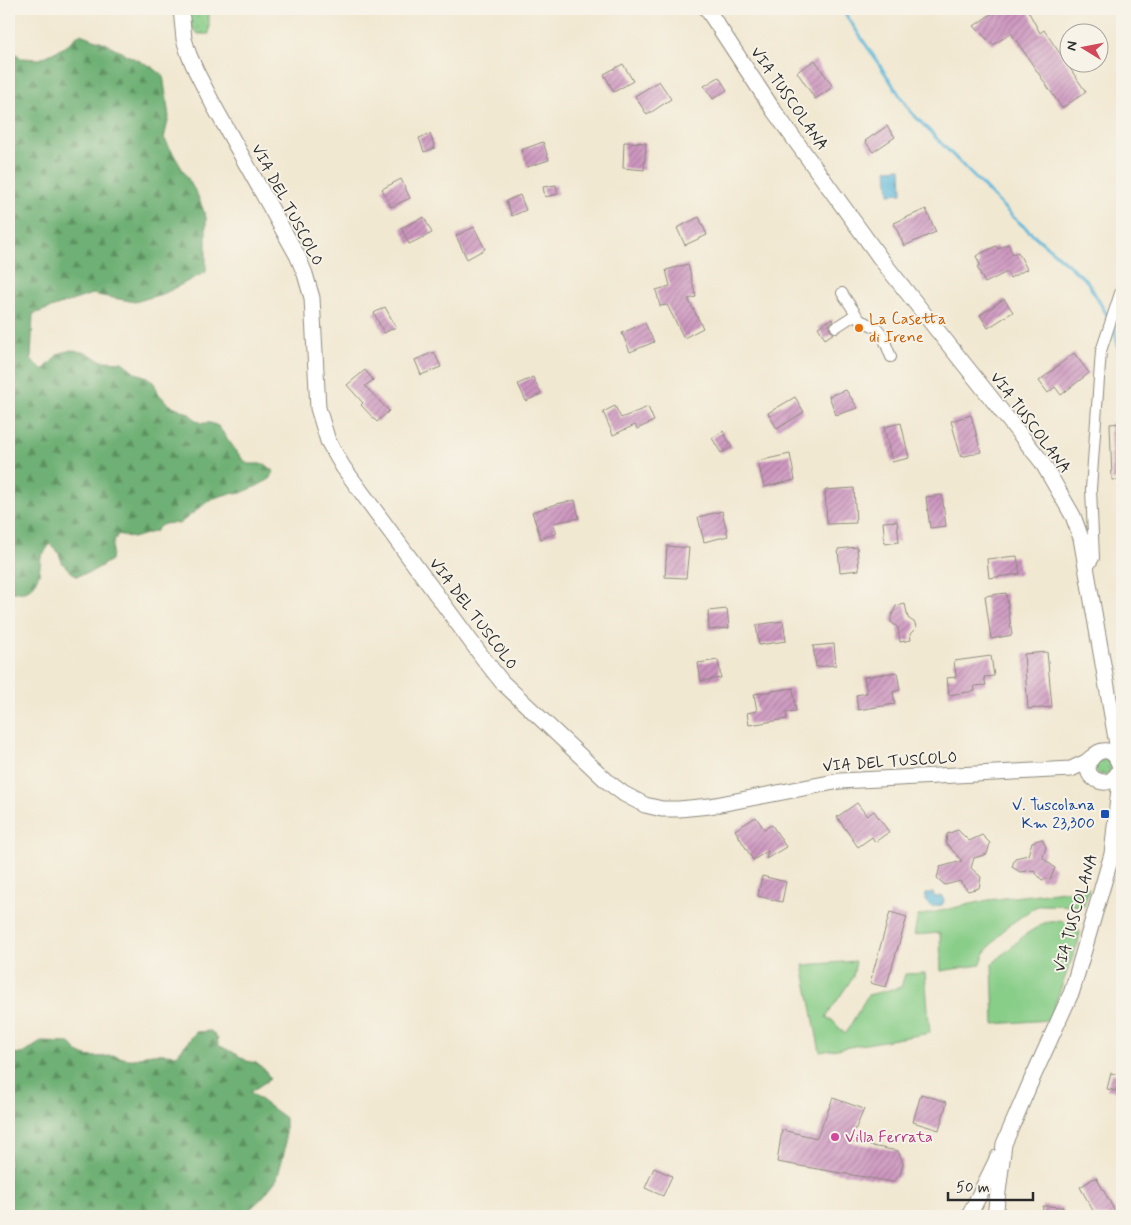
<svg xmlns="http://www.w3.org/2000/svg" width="1131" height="1225" viewBox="0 0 1131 1225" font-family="Mynerve,sans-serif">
<defs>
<pattern id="grass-dots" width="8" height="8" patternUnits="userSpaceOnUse" patternTransform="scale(1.25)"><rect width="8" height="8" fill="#88cd88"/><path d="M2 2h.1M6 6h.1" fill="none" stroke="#76b076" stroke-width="1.8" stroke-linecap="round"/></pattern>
<pattern id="forest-firs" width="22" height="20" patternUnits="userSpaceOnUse" patternTransform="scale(1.25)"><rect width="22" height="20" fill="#6eb074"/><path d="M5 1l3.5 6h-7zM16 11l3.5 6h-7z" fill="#5b8f5f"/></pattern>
<pattern id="building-hatch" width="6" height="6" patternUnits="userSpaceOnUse" patternTransform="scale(1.25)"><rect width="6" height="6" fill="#cd96c0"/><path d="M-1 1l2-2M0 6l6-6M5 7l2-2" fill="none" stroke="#a77b9c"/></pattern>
</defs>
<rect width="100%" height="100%" fill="#f7f3e8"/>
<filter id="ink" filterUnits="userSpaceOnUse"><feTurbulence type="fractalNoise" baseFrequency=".02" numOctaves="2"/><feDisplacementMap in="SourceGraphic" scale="10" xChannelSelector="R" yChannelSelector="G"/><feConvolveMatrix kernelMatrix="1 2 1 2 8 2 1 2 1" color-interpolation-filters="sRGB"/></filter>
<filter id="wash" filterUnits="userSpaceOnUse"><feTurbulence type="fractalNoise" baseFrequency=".0096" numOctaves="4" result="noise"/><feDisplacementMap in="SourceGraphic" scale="20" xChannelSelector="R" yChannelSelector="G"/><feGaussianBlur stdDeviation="1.12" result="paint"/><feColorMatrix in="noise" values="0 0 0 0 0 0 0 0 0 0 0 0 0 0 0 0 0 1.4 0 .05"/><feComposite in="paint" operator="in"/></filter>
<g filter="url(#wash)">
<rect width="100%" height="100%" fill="#f1e8d1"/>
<path fill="url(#grass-dots)" stroke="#5a7c5a" d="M189,9H209V34H198L187,22Z
M1095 767a8 8 0 1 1 16 0a8 8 0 1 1-16 0Z"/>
<path fill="url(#forest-firs)" stroke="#4c6e50" d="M80,34L108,44L121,52L150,66L163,75L169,117L164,138L197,194L206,217V272L165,293L135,302L92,294L33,314L31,360L43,370L54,359L58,354L71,350L87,353L102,361L122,362L136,373L147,377L154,383L158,393L168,404L188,413L197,421L202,423H210L218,426L229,441L243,460L249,464H265L274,471L270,479L257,486L241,493L227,494L211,499L179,524C170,523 161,522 156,531L133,538L118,534L113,544L111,560L91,572L76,576L63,564L58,552L50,544L41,557L39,574L33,586L25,592H9V48L21,58L40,59L63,48Z
M211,1031L217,1037L218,1045L236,1054L247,1061L256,1063L265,1070L270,1079L250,1092L285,1118V1149L277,1179L262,1198L249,1210L238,1216H9V1053L22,1054L41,1042L70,1043C82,1062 96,1056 115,1056C122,1057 127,1060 134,1059C138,1059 142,1056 145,1055C156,1053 166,1054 177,1055L196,1032Z"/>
<path fill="#88cd88" stroke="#5a7c5a" d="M1089,888L1084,906L1041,905L1035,907L1005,928L985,953L980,965L941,971L940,933L914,935L918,916L988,900Z
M1060,920L1075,926L1080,932L1078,943L1049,1020L994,1024L992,964L1026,934L1044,923Z
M856,961L853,977L826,1017L832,1020L845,1034L868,995L901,987L905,974L925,973L930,1033L820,1052L803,965Z"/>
<path fill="#5cb7da" stroke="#447182" d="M901,168L902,193L889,194L887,169Z
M926,893H933L935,897L942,896L944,901L942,905L935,906L932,907L925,901Z"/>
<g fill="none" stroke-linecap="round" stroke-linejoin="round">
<path stroke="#5cb7da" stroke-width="3" d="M842,9L911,112L1014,218L1087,281L1107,315
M1114,325L1121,363L1122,389"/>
</g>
<g id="blocks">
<path fill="url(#building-hatch)" d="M998,9H1027L1040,33L1044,30L1086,92L1062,108L1011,33L993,45L974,26Z
M815,60L833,87L815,99L797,72Z
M623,64L633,81L614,92L604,74Z
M719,77L727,90L713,99L704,86Z
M659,81L671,99L647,115L635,96Z
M887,126L895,137L873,152L865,141Z
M430,134L435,148L424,152L419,138Z
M543,142L549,160L527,167L521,150Z
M624,142L646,143L644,170L623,168Z
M401,179L410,198L391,207L382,189Z
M556,185L558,194L545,197L543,187Z
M520,195L526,210L512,216L506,201Z
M926,209L936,232L904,246L894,223Z
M424,217L432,233L409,244L401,228Z
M699,217L707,235L685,245L677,228Z
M474,227L485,249L467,259L456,236Z
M1008,244L1013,254L1018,252L1027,269L1010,278L1007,272L985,283L977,267L980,265L976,256L996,246L998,249Z
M688,264L696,297L688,299L703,328L684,338L667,305L660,306L656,290L670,286L666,270Z
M1004,299L1013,312L988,328L980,315Z
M385,307L396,327L384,333L374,313Z
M832,319L833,321L830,323L829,328L831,331L834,333L825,339L818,327Z
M645,323L654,342L630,352L622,333Z
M434,352L441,367L421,375L415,360Z
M1074,353L1089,373L1061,395L1055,387L1048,393L1039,381Z
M365,370L373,380L365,386L389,411L377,422L361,405L363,403L347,385Z
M533,377L541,394L526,401L518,384Z
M846,390L858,408L836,415L829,396Z
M795,397L804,412L777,429L768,413Z
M615,406L621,418L648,407L654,421L637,429L635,425L613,435L603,412Z
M971,415L981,452L961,457L951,421Z
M901,423L909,458L892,462L884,427Z
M1122,423V479L1112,480L1110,424Z
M723,431L732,447L721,453L712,438Z
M790,454L795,480L764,487L758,461Z
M854,488L856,523L827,524L825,490Z
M942,495L946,526L930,528L926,497Z
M575,500L579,518L553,523L557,533L541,539L532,512L557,504Z
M722,511L728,536L704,542L698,517Z
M897,521L899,542L885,544L883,522Z
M667,546L689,548L686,578L665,577Z
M857,547L859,570L840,572L838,549Z
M1017,556L1020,574L989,578L987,559Z
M1006,593L1012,635L991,639L985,596Z
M905,604L908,618L915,623L916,628L910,634L911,640L900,642L898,628L891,622V617L896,606Z
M727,609L729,628L709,630L708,611Z
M783,621L786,641L759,645L756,625Z
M834,644L836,665L816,667L813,646Z
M1047,652L1052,707L1028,709L1024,654Z
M991,656L994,676L984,677L986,685L974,686L975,691L949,695L947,678L956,677L954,661Z
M718,660L721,678L701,681L698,663Z
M897,672L900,690L893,692L895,704L858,710L856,695L867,693L864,677Z
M793,688L796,711L786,712L787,719L749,725L747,713L757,711L754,694Z
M857,803L867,816L874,811L889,832L875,842L872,837L858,847L837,817Z
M756,817L764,829L772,825L786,847L766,859L768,851L753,860L735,830Z
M958,830L969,841L982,835L990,843L987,854L974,858L971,868L981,877L979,888L968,891L960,881L945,885L937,878L940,867L962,861L946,843L947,834Z
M1042,839L1046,847L1043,858L1055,868L1051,878L1042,880L1033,870L1020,872L1012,867L1015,858L1028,855L1032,842Z
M762,876L786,882L782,902L758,896Z
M890,912L907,917L886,987L870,983Z
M1111,1073L1120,1075L1119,1079L1122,1080V1092L1107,1089Z
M921,1094L947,1102L939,1130L913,1122Z
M833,1098L864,1109L850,1142L898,1151L903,1163L900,1175L893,1182L777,1162L782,1130L817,1138Z
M654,1168L672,1176L663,1196L645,1188Z
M1096,1177L1116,1213L1110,1216H1096L1080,1187Z
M1043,1206L1063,1207V1216H1042Z"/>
</g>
</g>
<g filter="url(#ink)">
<use href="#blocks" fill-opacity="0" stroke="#8e8a7e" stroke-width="1"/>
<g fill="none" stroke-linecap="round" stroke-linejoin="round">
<defs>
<path id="street" d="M842,293L860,320L877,328L882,334L891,357
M836,327L856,314
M1087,570L1094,558L1091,489L1101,351L1122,287"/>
<path id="secondary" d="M181,9L184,39L189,55L196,71L214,106L297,255L305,274L312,298L318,408L328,441L343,467L483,658L502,682L608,782L624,794L645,805L662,809H679L710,806L840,781L1071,769L1086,762L1092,757
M707,9L774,111L883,262L1042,462L1073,516L1081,538L1118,750L1120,768L1119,789L1112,854L1072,991L1032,1079L1004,1144L995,1216
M1119,764C1107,730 1070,771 1099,781C1109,785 1117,777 1120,768
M969,1216L998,1157"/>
</defs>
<use href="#street" stroke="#8e8a7e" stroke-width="12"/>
<use href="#secondary" stroke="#8e8a7e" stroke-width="17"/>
<use href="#street" stroke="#fff" stroke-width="10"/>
<use href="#secondary" stroke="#fff" stroke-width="15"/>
</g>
</g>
<circle fill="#e8710a" stroke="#f7f3e8" stroke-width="2" cx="859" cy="328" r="5"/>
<rect fill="#1a4fb4" stroke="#f7f3e8" stroke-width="2" x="1100" y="809" width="10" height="10" rx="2.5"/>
<circle fill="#d1479c" stroke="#f7f3e8" stroke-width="2" cx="835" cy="1137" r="5"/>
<g text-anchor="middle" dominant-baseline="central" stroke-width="4" stroke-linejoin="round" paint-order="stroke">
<g font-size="16" fill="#2b2b2b" stroke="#f7f3e8">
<text transform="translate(789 99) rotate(55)">VIA TUSCOLANA</text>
<text transform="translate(287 205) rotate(62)">VIA DEL TUSCOLO</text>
<text transform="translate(1030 423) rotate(53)">VIA TUSCOLANA</text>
<text transform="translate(473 614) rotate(53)">VIA DEL TUSCOLO</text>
<text transform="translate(890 762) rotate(-4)">VIA DEL TUSCOLO</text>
<text transform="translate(1076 913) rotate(-74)">VIA TUSCOLANA</text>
</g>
<g font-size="16" fill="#c56008" stroke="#f7f3e8" text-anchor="start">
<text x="869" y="319">La Casetta<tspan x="869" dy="18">di Irene</tspan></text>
</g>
<g font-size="16" fill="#164399" stroke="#f7f3e8" text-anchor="end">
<text x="1095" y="805">V. Tuscolana<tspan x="1095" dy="18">Km 23,300</tspan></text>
</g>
<g font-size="16" fill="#b23c85" stroke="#f7f3e8" text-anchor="start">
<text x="845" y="1137">Villa Ferrata</text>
</g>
</g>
<rect width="1131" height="1225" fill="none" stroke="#f7f3e8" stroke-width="30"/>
<g transform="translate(1084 48) rotate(280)"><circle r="24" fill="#f7f3e8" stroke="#a5a39c"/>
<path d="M0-4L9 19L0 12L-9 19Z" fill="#d1495b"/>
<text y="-8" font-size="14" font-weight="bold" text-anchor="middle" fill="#2b2b2b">N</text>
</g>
<path d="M948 1192v8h85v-8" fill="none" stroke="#2b2b2b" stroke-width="2.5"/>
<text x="956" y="1192" font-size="15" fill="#2b2b2b" stroke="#f7f3e8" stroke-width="4" paint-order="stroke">50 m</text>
</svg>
